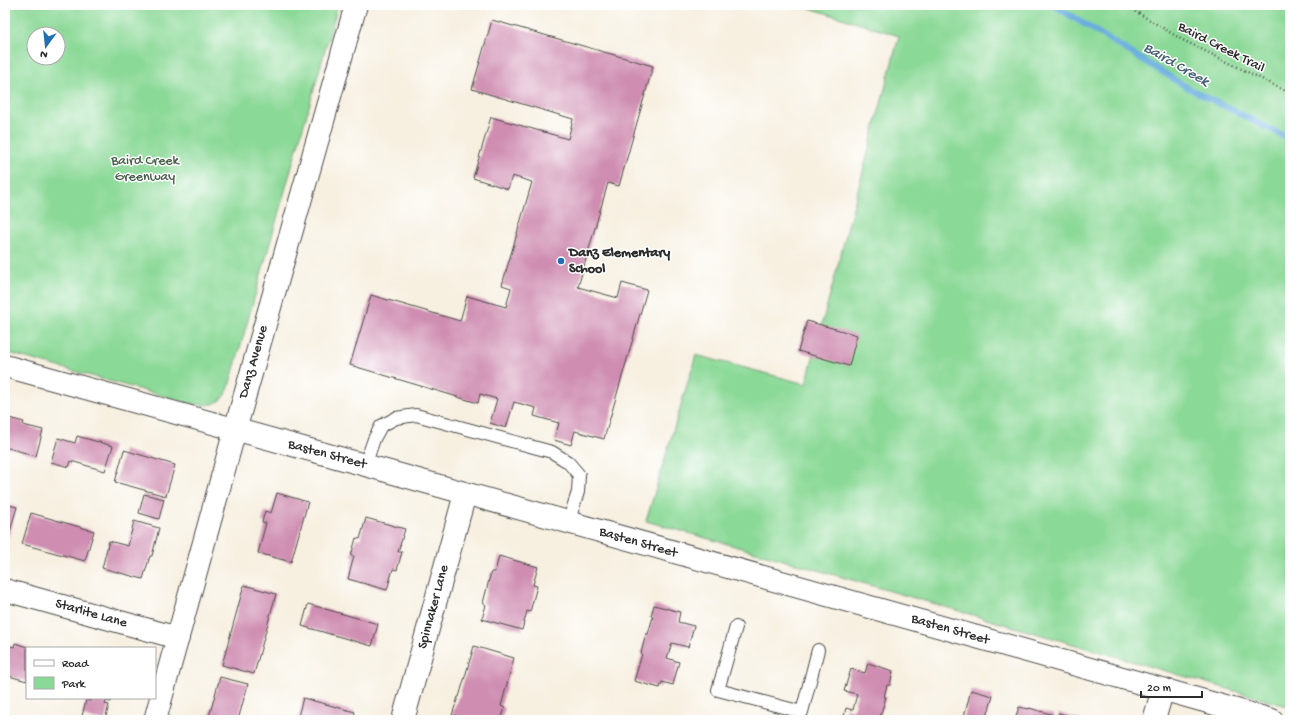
<svg xmlns="http://www.w3.org/2000/svg" width="1295" height="725" viewBox="0 0 1295 725" font-family="'Gochi Hand',sans-serif">
<rect width="100%" height="100%" fill="#fff"/>
<filter id="ink" filterUnits="userSpaceOnUse"><feTurbulence type="fractalNoise" baseFrequency=".025" numOctaves="2"/><feDisplacementMap in="SourceGraphic" scale="8" xChannelSelector="R" yChannelSelector="G"/><feConvolveMatrix kernelMatrix="1 2 1 2 8 2 1 2 1" color-interpolation-filters="sRGB"/></filter>
<filter id="wash" filterUnits="userSpaceOnUse"><feTurbulence type="fractalNoise" baseFrequency=".012" numOctaves="4" result="noise"/><feDisplacementMap in="SourceGraphic" scale="16" xChannelSelector="R" yChannelSelector="G"/><feGaussianBlur stdDeviation="0.9" result="paint"/><feColorMatrix in="noise" values="0 0 0 0 0 0 0 0 0 0 0 0 0 0 0 0 0 1.4 0 .05"/><feComposite in="paint" operator="in"/></filter>
<g filter="url(#wash)">
<rect width="100%" height="100%" fill="#f7f0e1"/>
<path fill="#8bd997" stroke="#5b8261" fill-rule="evenodd" d="M5,5H338L228,390C220,406 208,406 192,404L5,352ZM34,34H58V58H34Z
M800,5H1290V707L759,553L646,521L696,355L806,384L899,36Z"/>
<g fill="none" stroke-linecap="round" stroke-linejoin="round">
<path stroke="#69addf" stroke-width="6" d="M1053,5L1190,89L1290,139"/>
</g>
<g id="blocks">
<path fill="#cf8db1" d="M492,20L653,66L619,186L608,183L578,287L618,298L622,283L647,290L604,439L575,431L571,445L554,440L559,423L534,416L536,408L514,402L506,428L490,423L497,399L480,394L478,403L350,365L371,295L460,321L467,296L506,307L511,288L502,285L532,182L512,176L508,189L473,178L491,117L568,139L573,119L472,89Z
M807,321L857,335L849,366L798,351Z
M5,417L24,422L23,425L43,430L36,456L5,447Z
M77,436L113,446L105,471L71,461L69,467L51,462L58,438L75,443Z
M124,450L175,465L166,496L115,482Z
M277,493L308,502L291,562L258,553L266,523L262,522L265,511L271,513Z
M144,494L164,499L159,519L139,513Z
M5,504L17,507L8,538L5,537Z
M31,513L94,531L85,561L22,544Z
M366,518L405,529L398,552H402L397,570L393,569L387,590L348,579L354,556H351L356,538L360,539Z
M134,521L159,528L152,556H150L143,579L102,568L109,541L128,546Z
M499,556L538,567L533,585L537,586L530,612L527,611L522,630L482,619L486,605L483,603L491,572H495Z
M244,585L276,594L254,674L222,665Z
M308,604L378,624L372,646L302,626Z
M654,605L680,612L678,622L694,626L688,647L672,643L667,658L679,662L673,685L662,682L660,688L634,681L642,654L641,653L646,634H648L653,617L651,616Z
M15,643L30,648H27V681L5,675V644L14,647Z
M474,646L514,658L501,706L505,708L501,720H454L455,716L452,715L458,697H459Z
M868,663L893,671L890,685H887L884,697H886L879,720H843L846,708L853,710L857,694L844,691L851,669L865,673Z
M220,677L248,684L238,720H208Z
M971,690L993,696L986,720H963Z
M90,698H112L111,702L106,701L105,704L109,705L105,720H97L82,716L86,700L90,701Z
M303,698L355,712L353,720H297Z
M1019,707L1029,709V708L1054,715V718L1057,719L1059,713L1083,720H1015Z"/>
</g>
</g>
<g filter="url(#ink)">
<use href="#blocks" fill-opacity="0" stroke="#4a4946" stroke-width="1"/>
<g fill="none" stroke-linecap="round" stroke-linejoin="round">
<defs>
<path id="lane" d="M365,465L374,439L381,426L396,418L416,415L552,452L568,462L579,475L578,492L568,523
M736,627L718,690L802,712L818,650"/>
<path id="street" d="M5,366L365,465L1272,720
M5,590L178,638
M403,720L465,494
M1154,720L1163,689"/>
<path id="secondary" d="M155,720L235,430L356,5"/>
</defs>
<use href="#lane" stroke="#4a4946" stroke-width="14"/>
<use href="#street" stroke="#4a4946" stroke-width="24"/>
<use href="#secondary" stroke="#4a4946" stroke-width="24"/>
<path stroke="#4a4946" stroke-width="2.5" stroke-dasharray="1 3" stroke-linecap="butt" d="M1125,5L1181,39L1290,93"/>
<use href="#lane" stroke="#fff" stroke-width="12"/>
<use href="#street" stroke="#fff" stroke-width="22"/>
<use href="#secondary" stroke="#fff" stroke-width="22"/>
</g>
</g>
<circle fill="#1f6fb2" stroke="#fff" stroke-width="1.5" cx="561" cy="261" r="4"/>
<g text-anchor="middle" dominant-baseline="central" stroke-width="3" stroke-linejoin="round" paint-order="stroke">
<g font-size="14" fill="#2b2b2b" stroke="#fff">
<text transform="translate(1221 48) rotate(27)">Baird Creek Trail</text>
<text transform="translate(254 362) rotate(-74)">Danz Avenue</text>
<text transform="translate(327 455) rotate(15)">Basten Street</text>
<text transform="translate(638 543) rotate(16)">Basten Street</text>
<text transform="translate(434 607) rotate(-75)">Spinnaker Lane</text>
<text transform="translate(91 614) rotate(16)">Starlite Lane</text>
<text transform="translate(950 630) rotate(16)">Basten Street</text>
</g>
<g font-size="14" fill="#485f4b" stroke="#fff">
<text x="145" y="161">Baird Creek<tspan x="145" dy="16">Greenway</tspan></text>
</g>
<g font-size="14" font-weight="bold" fill="#2b2b2b" stroke="#fff" text-anchor="start">
<text x="569" y="253">Danz Elementary<tspan x="569" dy="16">School</tspan></text>
</g>
<g font-size="15" font-style="italic" fill="#445f73" stroke="#fff">
<text transform="translate(1176 65) rotate(30)">Baird Creek</text>
</g>
</g>
<rect width="1295" height="725" fill="none" stroke="#fff" stroke-width="20"/>
<rect x="26" y="647" width="130" height="52" fill="#ffffff" stroke="#aaaaaa"/>
<rect x="34" y="660" width="20" height="6" fill="#ffffff" stroke="#aaaaaa"/>
<text x="62" y="667" font-size="12" fill="#2b2b2b">Road</text>
<rect x="34" y="677" width="20" height="12" fill="#8bd997" stroke="#aaaaaa"/>
<text x="62" y="687" font-size="12" fill="#2b2b2b">Park</text>
<g transform="translate(46 46) rotate(195)"><circle r="19" fill="#ffffff" stroke="#aaaaaa"/>
<path d="M0-3L7 15L0 10L-7 15Z" fill="#1f6fb2"/>
<text y="-6" font-size="11" font-weight="bold" text-anchor="middle" fill="#2b2b2b">N</text>
</g>
<path d="M1141 691v6h61v-6" fill="none" stroke="#2b2b2b" stroke-width="2"/>
<text x="1147" y="691" font-size="12" fill="#2b2b2b" stroke="#ffffff" stroke-width="3" paint-order="stroke">20 m</text>
</svg>
